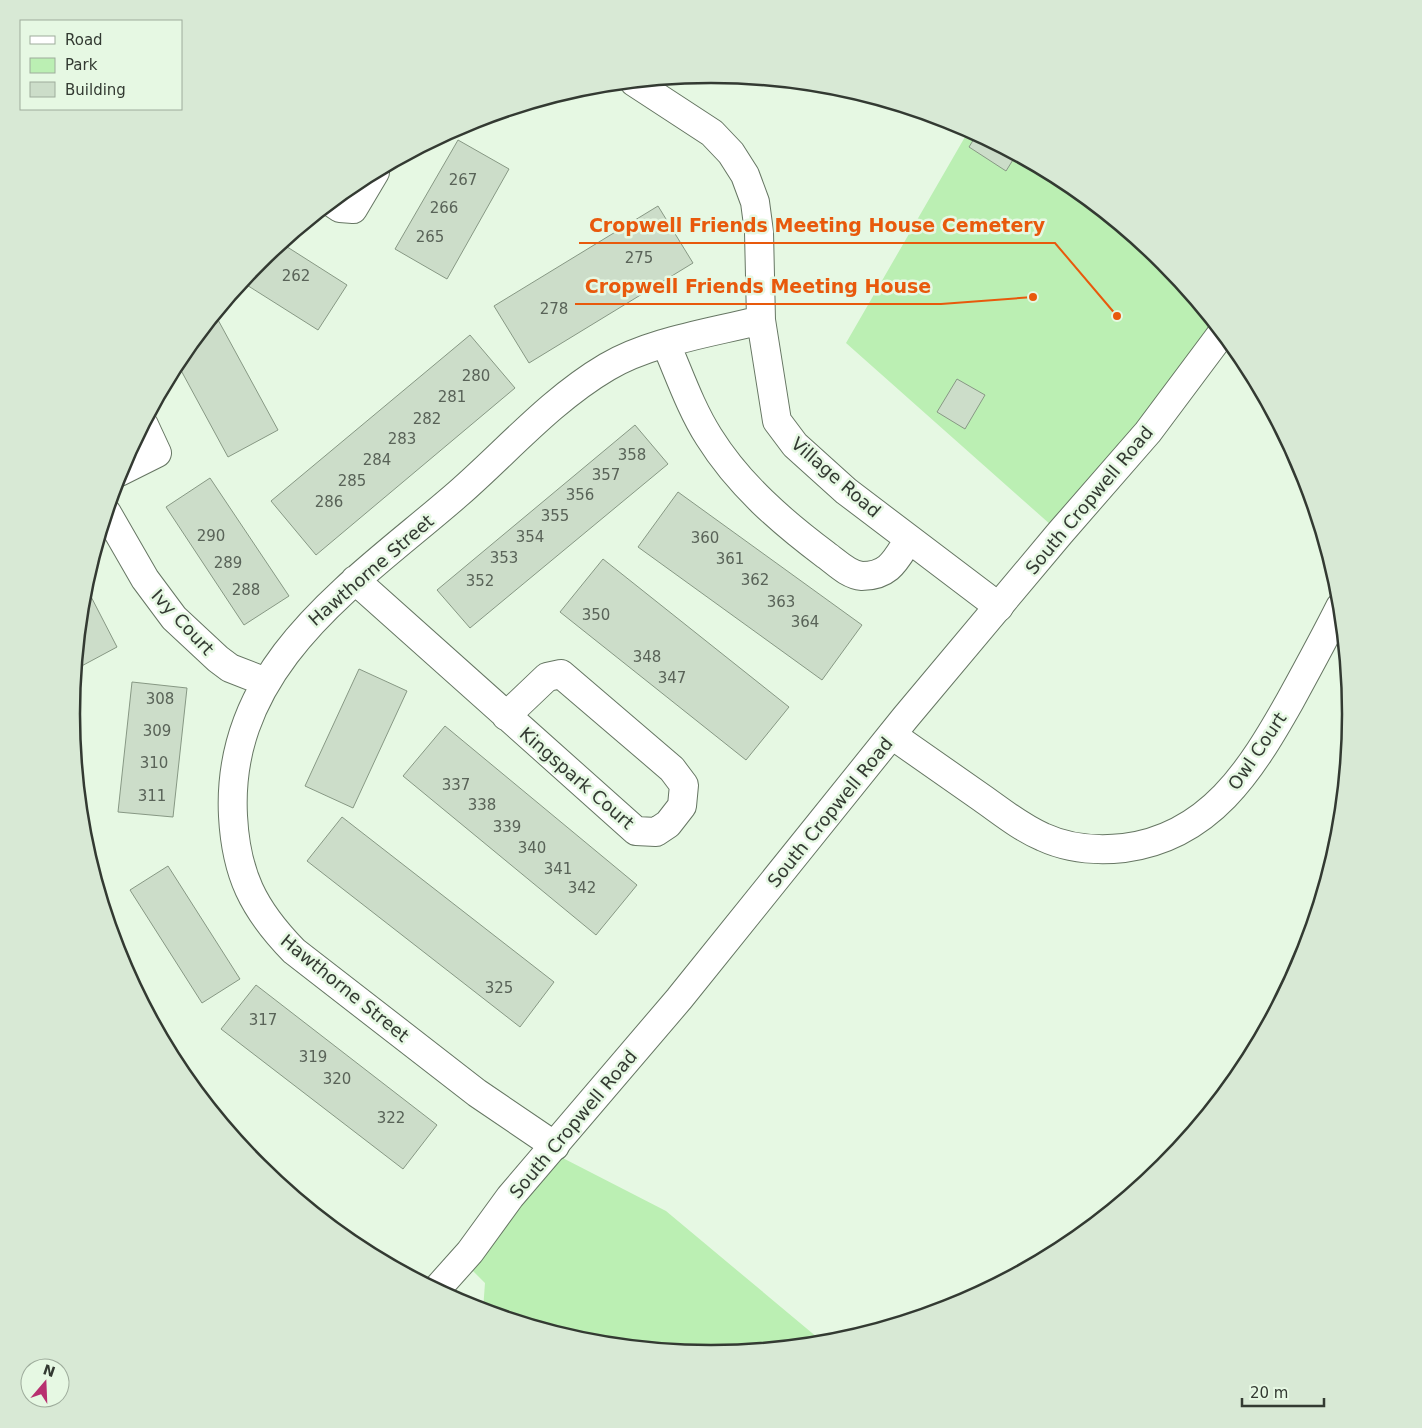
<svg xmlns="http://www.w3.org/2000/svg" width="1422" height="1428" viewBox="0 0 1422 1428" font-family="'DejaVu Sans',sans-serif">
<rect width="100%" height="100%" fill="#e6f8e3"/>
<path fill="#bbefb3" d="M969,130L1067,182L1164,262L1222,333L1060,533L846,343Z
M242,1146L386,1260L414,1277L355,1246L258,1166Z
M553,1153L666,1211L824,1343L711,1354L586,1341L483,1310L485,1283L459,1257Z"/>
<path fill="#ccddc9" stroke="#879884" d="M977,134L1016,155L1006,171L969,147Z
M458,140L509,169L447,279L395,249Z
M658,206L693,263L529,363L494,306Z
M281,243L347,285L318,330L242,282L259,261Z
M217,318L278,430L228,457L177,363L209,322Z
M470,335L515,388L316,555L271,501Z
M957,379L985,395L965,429L937,412Z
M635,425L668,464L470,628L437,590Z
M210,478L289,596L244,625L166,507Z
M678,492L862,625L822,680L638,547Z
M603,559L789,707L746,760L560,612Z
M85,585L117,647L76,669L84,589Z
M359,669L407,691L353,808L305,786Z
M132,682L187,688L173,817L118,812Z
M445,726L637,885L596,935L403,776Z
M342,817L554,982L520,1027L307,861Z
M168,866L240,979L202,1003L130,890Z
M256,985L437,1125L403,1169L221,1029Z"/>
<g fill="none" stroke-linecap="round" stroke-linejoin="round">
<defs>
<path id="street" d="M634,82L712,133L731,153L745,175L755,202L759,232L761,320L777,421L795,445L846,491L999,607
M331,202L340,208L353,209L375,172
M666,344C679,374 691,409 709,437C739,485 782,522 826,555C836,562 848,575 862,576C890,576 896,559 909,539
M119,472L157,453L144,425
M107,513L145,579L174,618L218,659L230,668L266,682
M355,580L636,831L656,832L668,824L682,806L684,785L672,769L561,674L547,677L506,716
M892,735C922,756 952,777 982,798C1002,812 1020,827 1043,837C1069,849 1096,851 1124,848C1210,837 1251,770 1290,701C1307,670 1324,639 1340,607
M555,1146L477,1093L294,951C253,909 236,874 233,816C225,663 357,582 459,493C507,451 551,400 607,367C651,341 711,333 761,320"/>
<path id="secondary" d="M437,1289L470,1252L510,1197L679,999L905,718L1060,533L1148,432L1222,333"/>
</defs>
<use href="#street" stroke="#667663" stroke-width="30"/>
<use href="#secondary" stroke="#667663" stroke-width="30"/>
<use href="#street" stroke="#fff" stroke-width="28"/>
<use href="#secondary" stroke="#fff" stroke-width="28"/>
</g>
<g text-anchor="middle" dominant-baseline="central" stroke-width="5" stroke-linejoin="round" paint-order="stroke">
<g font-size="15" fill="#596358">
<text x="463" y="180">267</text>
<text x="444" y="208">266</text>
<text x="430" y="237">265</text>
<text x="639" y="258">275</text>
<text x="296" y="276">262</text>
<text x="554" y="309">278</text>
<text x="476" y="376">280</text>
<text x="452" y="397">281</text>
<text x="427" y="419">282</text>
<text x="402" y="439">283</text>
<text x="632" y="455">358</text>
<text x="377" y="460">284</text>
<text x="606" y="475">357</text>
<text x="352" y="481">285</text>
<text x="580" y="495">356</text>
<text x="329" y="502">286</text>
<text x="555" y="516">355</text>
<text x="211" y="536">290</text>
<text x="530" y="537">354</text>
<text x="705" y="538">360</text>
<text x="504" y="558">353</text>
<text x="730" y="559">361</text>
<text x="228" y="563">289</text>
<text x="755" y="580">362</text>
<text x="480" y="581">352</text>
<text x="246" y="590">288</text>
<text x="781" y="602">363</text>
<text x="596" y="615">350</text>
<text x="805" y="622">364</text>
<text x="647" y="657">348</text>
<text x="672" y="678">347</text>
<text x="160" y="699">308</text>
<text x="157" y="731">309</text>
<text x="154" y="763">310</text>
<text x="456" y="785">337</text>
<text x="152" y="796">311</text>
<text x="482" y="805">338</text>
<text x="507" y="827">339</text>
<text x="532" y="848">340</text>
<text x="558" y="869">341</text>
<text x="582" y="888">342</text>
<text x="499" y="988">325</text>
<text x="263" y="1020">317</text>
<text x="313" y="1057">319</text>
<text x="337" y="1079">320</text>
<text x="391" y="1118">322</text>
</g>
<g font-size="18" fill="#333a32" stroke="#e6f8e3">
<text transform="translate(836 477) rotate(41)">Village Road</text>
<text transform="translate(1089 500) rotate(-50)">South Cropwell Road</text>
<text transform="translate(371 570) rotate(-41)">Hawthorne Street</text>
<text transform="translate(183 622) rotate(47)">Ivy Court</text>
<text transform="translate(1257 751) rotate(-56)">Owl Court</text>
<text transform="translate(577 778) rotate(41)">Kingspark Court</text>
<text transform="translate(830 812) rotate(-51)">South Cropwell Road</text>
<text transform="translate(345 988) rotate(39)">Hawthorne Street</text>
<text transform="translate(573 1124) rotate(-50)">South Cropwell Road</text>
</g>
</g>
<path d="M0 0H1422V1428H0ZM80 714a631 631 0 1 1 1262 0a631 631 0 1 1-1262 0Z" fill="#d8e9d5" fill-rule="evenodd"/>
<path fill="none" stroke="#333a32" stroke-width="2.5" d="M80 714a631 631 0 1 1 1262 0a631 631 0 1 1-1262 0Z"/>
<path fill="none" stroke="#e8590c" stroke-width="2" d="M1117 316L1055 243H579M1033 297L941 304H575"/>
<g fill="#e8590c" stroke="#e6f8e3" stroke-width="2">
<circle cx="1117" cy="316" r="5"/>
<circle cx="1033" cy="297" r="5"/>
</g>
<g font-size="19" text-anchor="middle" font-weight="bold" fill="#e8590c" stroke="#e6f8e3" stroke-width="5" stroke-linejoin="round" paint-order="stroke">
<text x="817" y="232">Cropwell Friends Meeting House Cemetery</text>
<text x="758" y="293">Cropwell Friends Meeting House</text>
</g>
<rect x="20" y="20" width="162" height="90" fill="#e6f8e3" stroke="#9eac9c"/>
<rect x="30" y="36" width="25" height="8" fill="#ffffff" stroke="#9eac9c"/>
<text x="65" y="45" font-size="15" fill="#333a32">Road</text>
<rect x="30" y="58" width="25" height="15" fill="#bbefb3" stroke="#9eac9c"/>
<text x="65" y="70" font-size="15" fill="#333a32">Park</text>
<rect x="30" y="82" width="25" height="15" fill="#ccddc9" stroke="#9eac9c"/>
<text x="65" y="95" font-size="15" fill="#333a32">Building</text>
<g transform="translate(45 1383) rotate(19)"><circle r="24" fill="#e6f8e3" stroke="#9eac9c"/>
<path d="M0-4L9 19L0 12L-9 19Z" fill="#b83070"/>
<text y="-8" font-size="14" font-weight="bold" text-anchor="middle" fill="#333a32">N</text>
</g>
<path d="M1242 1398v8h82v-8" fill="none" stroke="#333a32" stroke-width="2.5"/>
<text x="1250" y="1398" font-size="15" fill="#333a32" stroke="#e6f8e3" stroke-width="4" paint-order="stroke">20 m</text>
</svg>
